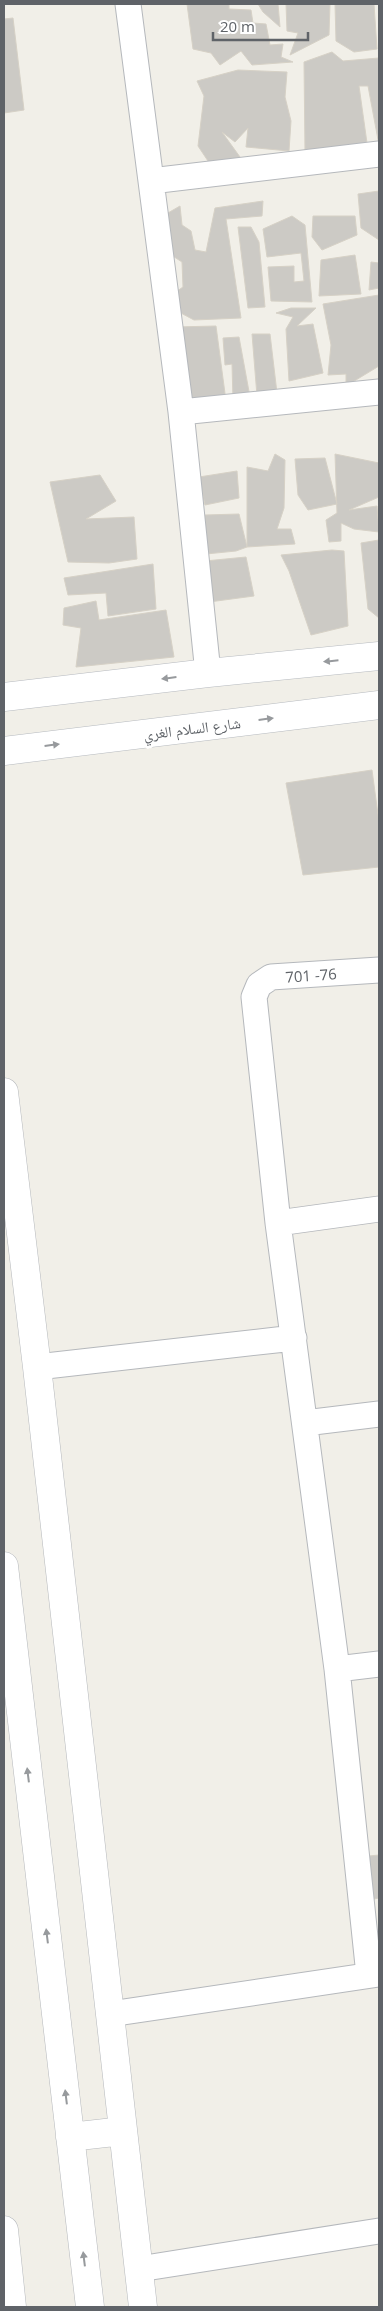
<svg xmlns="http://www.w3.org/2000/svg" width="383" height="2311" viewBox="0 0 383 2311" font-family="'Open Sans','Noto Naskh Arabic',sans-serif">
<rect width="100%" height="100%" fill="#f1efe8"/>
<path fill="#cccac5" stroke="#d6d1c6" d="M187,4H229V9L251,10L253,23L266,24L270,45L283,44L281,57L293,62L252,65L241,51L220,65L211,53L193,49Z
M258,4H278L280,27L263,12Z
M286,4H330L329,35L290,55L298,33L287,31Z
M335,4H374L377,49L354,52L336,41Z
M13,18L24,110L4,113V19Z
M332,52L343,61L379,58V145L368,86H359L367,143L305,152L304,62Z
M238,70L287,72L285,97L291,121L289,151L246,147L248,128L235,142L222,132L240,157L210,164L198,146L204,96L197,81Z
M379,191V240L361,228L358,194Z
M263,201L262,216L226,219L241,318L194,320L179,312L173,294L183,287L182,262L165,251L161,217L180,206L182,225L191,231L195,250L206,252L215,208Z
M292,216L305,225L312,302L271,301L268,267L294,266V282L304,281L301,253L267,257L263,229Z
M313,216H355L357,235L322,250L312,237Z
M238,227H251L259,242L265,307L248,308Z
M355,255L361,294L319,296L321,260Z
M371,262L379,263V288L369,290Z
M379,295V366L346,386V374L328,375L331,345L323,304Z
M291,308H316L297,326L313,324L323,373L289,381L286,329L293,317L276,313Z
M216,326L226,401L188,407L175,327Z
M252,334H270L277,393L257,396Z
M239,337L250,397L233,400L232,364L225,365L223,338Z
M275,454L285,460L284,508L277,529H291L295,544L247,547V467L268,471Z
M335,454L379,463V497L349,510L377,506L379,532L354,529L341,523V541L329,542L326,520L337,513Z
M325,458L337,504L308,510L298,495L295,459Z
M237,471L239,498L205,505L199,477Z
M100,475L116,501L86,519L134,517L137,559L109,563L68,562L50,482Z
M239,514L247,547L236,551L206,554L205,515Z
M379,540V618L368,609L361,543Z
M332,550L344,551L348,626L311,635L289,571L281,555Z
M246,557L254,596L209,602L205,561Z
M153,564L156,609L108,616L106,593L68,595L64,578Z
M96,601L99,620L166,610L174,657L76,667L81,628L63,625L64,608Z
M372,770L379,822V867L303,875L286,783Z
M379,1855V1898L374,1899L369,1856Z"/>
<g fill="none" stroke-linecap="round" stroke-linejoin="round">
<defs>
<path id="minor" d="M128,4L181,412L208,673
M151,181L379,154
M181,412L379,392
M278,1223L379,1209
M37,1367L294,1338
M305,1423L379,1414
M337,1669L379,1664
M369,1975L337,1669L278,1223L254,997L259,985L271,977L379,970
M110,2014L379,1974
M139,2269L379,2231"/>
<path id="tertiary" d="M4,1092L37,1367L143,2307
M4,1566L90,2307
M70,2137L123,2131
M4,2230L12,2307"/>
<path id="secondary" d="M4,697L208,673L379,656
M4,751L379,705"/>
</defs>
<use href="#minor" stroke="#b5b8bc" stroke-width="27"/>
<use href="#tertiary" stroke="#b5b8bc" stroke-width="29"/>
<use href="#secondary" stroke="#b6babf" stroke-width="29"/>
<use href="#minor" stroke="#fff" stroke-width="25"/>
<use href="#tertiary" stroke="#fff" stroke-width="28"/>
<use href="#secondary" stroke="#fff" stroke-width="28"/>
</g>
<defs><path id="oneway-solid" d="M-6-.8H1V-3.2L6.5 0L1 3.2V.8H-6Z" transform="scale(1.25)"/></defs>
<g fill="#979a9d">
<use href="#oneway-solid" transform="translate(331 661) rotate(174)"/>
<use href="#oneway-solid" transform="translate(169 678) rotate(173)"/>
<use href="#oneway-solid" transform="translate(266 719) rotate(-7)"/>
<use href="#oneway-solid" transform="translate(52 745) rotate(-7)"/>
<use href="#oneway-solid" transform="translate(28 1775) rotate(-97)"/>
<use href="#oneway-solid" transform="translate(47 1936) rotate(-97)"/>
<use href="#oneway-solid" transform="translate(66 2097) rotate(-97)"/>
<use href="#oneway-solid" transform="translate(84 2259) rotate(-97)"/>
</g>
<g text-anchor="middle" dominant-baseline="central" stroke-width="5" stroke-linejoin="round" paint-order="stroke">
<g font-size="15" fill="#5f6368" stroke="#fff">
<text transform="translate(192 728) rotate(-7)">شارع السلام الغري</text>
<text transform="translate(311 975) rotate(-4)">701 -76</text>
</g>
</g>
<rect width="383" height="2311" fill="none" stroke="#5f6368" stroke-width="10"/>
<path d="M213 32v8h95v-8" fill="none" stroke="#5f6368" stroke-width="2.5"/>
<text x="220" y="32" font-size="15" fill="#5f6368" stroke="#ffffff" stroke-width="4" paint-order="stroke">20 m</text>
</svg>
